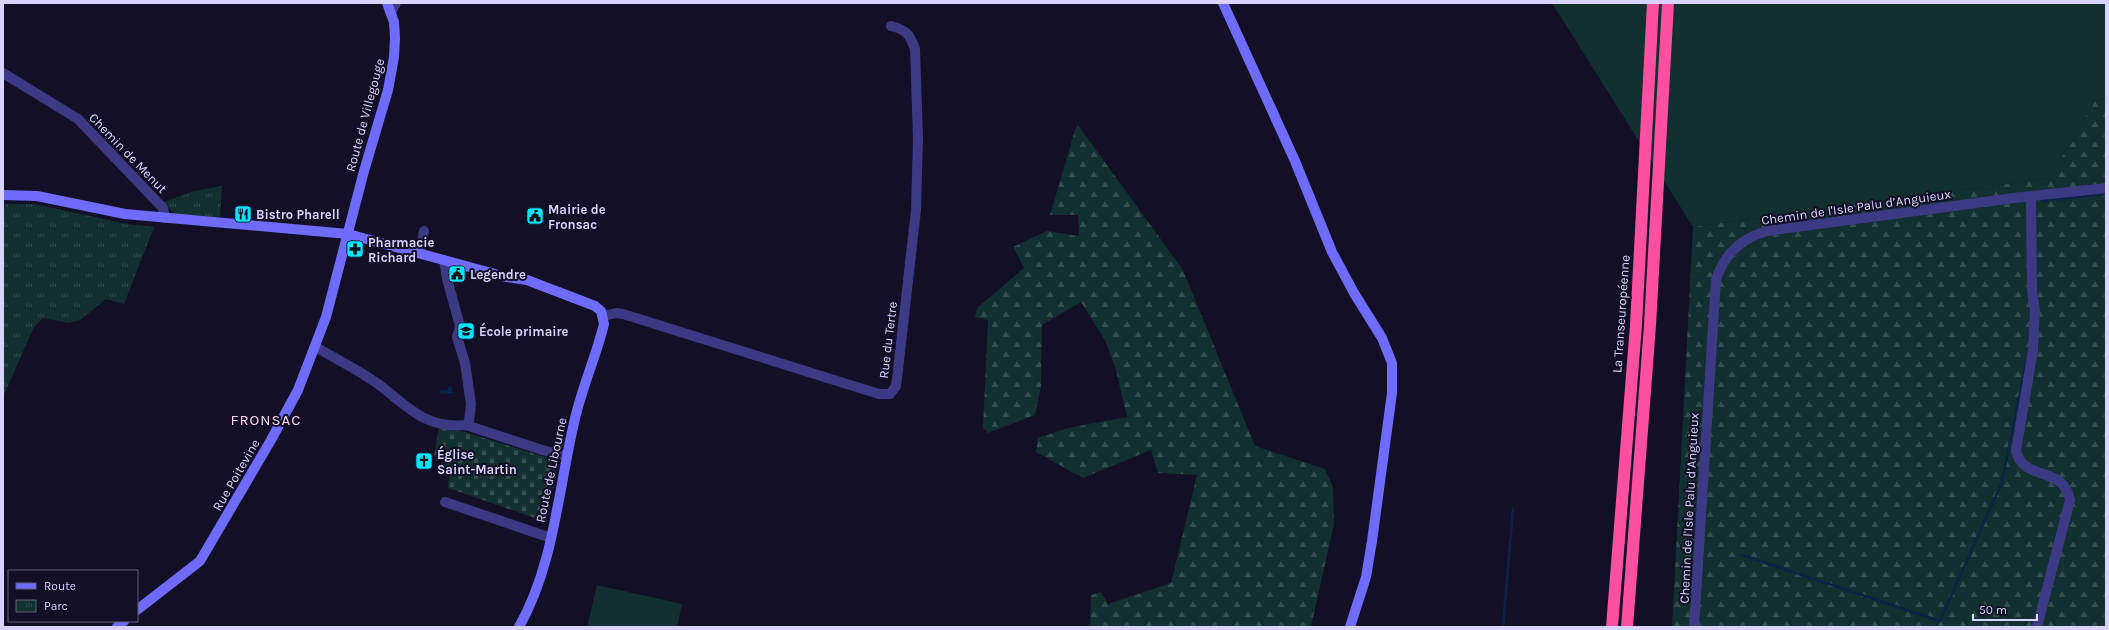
<svg xmlns="http://www.w3.org/2000/svg" width="2109" height="630" viewBox="0 0 2109 630" font-family="Karla,sans-serif">
<defs>
<pattern id="forest-firs" width="22" height="20" patternUnits="userSpaceOnUse"><rect width="22" height="20" fill="#12302f"/><path d="M5 1l3.5 6h-7zM16 11l3.5 6h-7z" fill="#344d4e"/></pattern>
<pattern id="cemetery-stones" width="16" height="16" patternUnits="userSpaceOnUse"><rect width="16" height="16" fill="#12302f"/><path d="M2 7V4a2 2 0 0 1 4 0v3zM10 15v-3a2 2 0 0 1 4 0v3z" fill="#344d4e"/></pattern>
<pattern id="park-tufts" width="24" height="20" patternUnits="userSpaceOnUse"><rect width="24" height="20" fill="#12302f"/><path d="M3 7l-1-3M5 7V3M7 7l1-3M15 17l-1-3M17 17v-4M19 17l1-3" fill="none" stroke="#344d4e"/></pattern>
<pattern id="water-waves" width="16" height="10" patternUnits="userSpaceOnUse"><rect width="16" height="10" fill="#0c2248"/><path d="M0 5q4-4 8 0t8 0" fill="none" stroke="#2f4163"/></pattern>
</defs>
<rect width="100%" height="100%" fill="#130f26"/>
<path fill="#12302f" d="M1552,3H2106V99L2095,101L2049,178L1693,227Z
M597,585L682,604L677,627H587Z"/>
<path fill="url(#forest-firs)" d="M2106,99V627H1672L1693,227L2049,178L2095,101Z
M1078,125L1183,270L1255,446L1325,469L1333,487L1334,524L1311,627H1090L1091,595L1101,592L1108,604L1171,583L1197,475L1158,473L1151,450L1083,478L1036,452L1038,438L1068,428L1127,417L1116,370L1106,342L1081,302L1042,325L1041,386L1035,415L988,433L983,428L988,320L975,317L977,308L1024,268L1013,247L1047,231L1079,236L1078,215H1050L1075,130Z"/>
<path fill="url(#cemetery-stones)" d="M439,428L465,432L558,461L546,522L448,488L450,471L444,469L446,458L434,456Z"/>
<path fill="url(#park-tufts)" d="M222,186L220,217L174,214L164,202L194,191Z
M5,204H35L127,224L154,227L124,304L106,299L80,320L68,323L43,318L34,327L3,397V219Z"/>
<path fill="url(#water-waves)" d="M449,386H452V393L440,394V390H447Z"/>
<g fill="none" stroke-linecap="round" stroke-linejoin="round">
<path stroke="#0c2248" stroke-width="2.5" d="M2043,201L2106,194
M1742,555L1940,621L2002,482L2027,358
M1503,627L1513,509"/>
<path stroke="#3d3a85" stroke-width="10" d="M391,12L396,3
M3,73L78,119L163,208L165,218
M2031,196L2032,291L2035,310L2033,350L2016,451C2024,483 2063,464 2070,500L2037,627
M420,253L424,231
M603,316L616,313L623,314L879,394H890L896,386L898,370L916,210L918,138L915,49C910,35 907,30 891,26
M316,347C337,360 362,371 382,387C409,408 427,429 466,425L469,421L471,404L465,363L457,337L460,326L447,279L444,260
M466,425L542,450L567,456
M445,502L551,538
M1694,627L1716,280C1724,254 1742,238 1767,231L2014,198L2106,188"/>
<path stroke="#6f6bff" stroke-width="10" d="M1223,3L1295,161L1332,252L1354,293L1382,338L1392,363V393L1372,541L1366,577L1350,627
M3,195L37,196L125,214L348,234L506,277L527,280L595,306L601,311L604,324C596,357 581,389 574,423C558,491 554,565 519,627
M137,610L200,561L271,440L298,390L326,317L364,171L388,90L394,57L395,38L394,22L387,3
M117,627L124,621"/>
<path stroke="#ff4fa3" stroke-width="12" d="M1612,627L1636,325L1653,3
M1627,627L1650,325L1668,3"/>
</g>
<defs>
<symbol id="restaurant-square" viewBox="-11 -11 22 22"><rect x="-9" y="-9" width="18" height="18" rx="4" fill="#00e5ff" stroke="#130f26"/><path d="M-5-6h1v4h1v-4h1v4h1v-4h1v5L-1.5 .5V6h-2V.5L-5-1ZM5-6V6H3V1.5H1.5Q1.5-4 5-6Z" fill="#111"/></symbol>
<symbol id="civic-square" viewBox="-11 -11 22 22"><rect x="-9" y="-9" width="18" height="18" rx="4" fill="#00e5ff" stroke="#130f26"/><path d="M-.6-6.5H3V-4.5H.6V-3L4-1V1h2V6H-6V1h2V-1L-.6-3ZM-1.2 2.5V6h2.4V2.5Z" fill="#111"/></symbol>
<symbol id="pharmacy-square" viewBox="-11 -11 22 22"><rect x="-9" y="-9" width="18" height="18" rx="4" fill="#00e5ff" stroke="#130f26"/><path d="M-2-6h4v4h4v4h-4v4h-4v-4h-4v-4h4Z" fill="#111"/></symbol>
<symbol id="school-square" viewBox="-11 -11 22 22"><rect x="-9" y="-9" width="18" height="18" rx="4" fill="#00e5ff" stroke="#130f26"/><path d="M0-5L7-2L0 1L-7-2ZM-4 1L0 2.5L4 1V4Q0 6-4 4Z" fill="#111"/></symbol>
<symbol id="church-square" viewBox="-11 -11 22 22"><rect x="-9" y="-9" width="18" height="18" rx="4" fill="#00e5ff" stroke="#130f26"/><path d="M-1.2-6h2.4v3.5h3.3v2.4h-3.3V6h-2.4V-.1h-3.3v-2.4h3.3Z" fill="#111"/></symbol>
</defs>
<g fill-rule="evenodd">
<use href="#restaurant-square" x="233" y="204" width="20" height="20"/>
<use href="#civic-square" x="525" y="206" width="20" height="20"/>
<use href="#pharmacy-square" x="345" y="239" width="20" height="20"/>
<use href="#civic-square" x="447" y="264" width="20" height="20"/>
<use href="#school-square" x="456" y="321" width="20" height="20"/>
<use href="#church-square" x="414" y="451" width="20" height="20"/>
</g>
<g text-anchor="middle" dominant-baseline="central" stroke-width="4" stroke-linejoin="round" paint-order="stroke">
<g font-size="13" fill="#d9d4ff" stroke="#130f26">
<text transform="translate(365 115) rotate(-75)">Route de Villegouge</text>
<text transform="translate(128 153) rotate(46)">Chemin de Menut</text>
<text transform="translate(1856 207) rotate(-8)">Chemin de l'Isle Palu d’Anguieux</text>
<text transform="translate(1621 314) rotate(-86)">La Transeuropéenne</text>
<text transform="translate(888 340) rotate(-83)">Rue du Tertre</text>
<text transform="translate(551 470) rotate(-78)">Route de Libourne</text>
<text transform="translate(236 475) rotate(-60)">Rue Poitevine</text>
<text transform="translate(1689 508) rotate(-87)">Chemin de l'Isle Palu d’Anguieux</text>
</g>
<g font-size="13" font-weight="bold" fill="#d9d4ff" stroke="#130f26" text-anchor="start">
<text x="548" y="209">Mairie de<tspan x="548" dy="15">Fronsac</tspan></text>
<text x="256" y="214">Bistro Pharell</text>
<text x="368" y="242">Pharmacie<tspan x="368" dy="15">Richard</tspan></text>
<text x="470" y="274">Legendre</text>
<text x="479" y="331">École primaire</text>
<text x="437" y="454">Église<tspan x="437" dy="15">Saint-Martin</tspan></text>
</g>
<g font-size="15" letter-spacing="1" fill="#ffd6f0" stroke="#130f26">
<text x="266" y="420">FRONSAC</text>
</g>
</g>
<rect width="2109" height="630" fill="none" stroke="#d9d4ff" stroke-width="8"/>
<rect x="8" y="570" width="130" height="52" fill="#130f26" stroke="#625e7d"/>
<rect x="16" y="583" width="20" height="6" fill="#6f6bff" stroke="#625e7d"/>
<text x="44" y="590" font-size="12" fill="#d9d4ff">Route</text>
<rect x="16" y="600" width="20" height="12" fill="url(#park-tufts)" stroke="#625e7d"/>
<text x="44" y="610" font-size="12" fill="#d9d4ff">Parc</text>
<path d="M1973 614v6h64v-6" fill="none" stroke="#d9d4ff" stroke-width="2"/>
<text x="1979" y="614" font-size="12" fill="#d9d4ff" stroke="#130f26" stroke-width="3" paint-order="stroke">50 m</text>
</svg>
